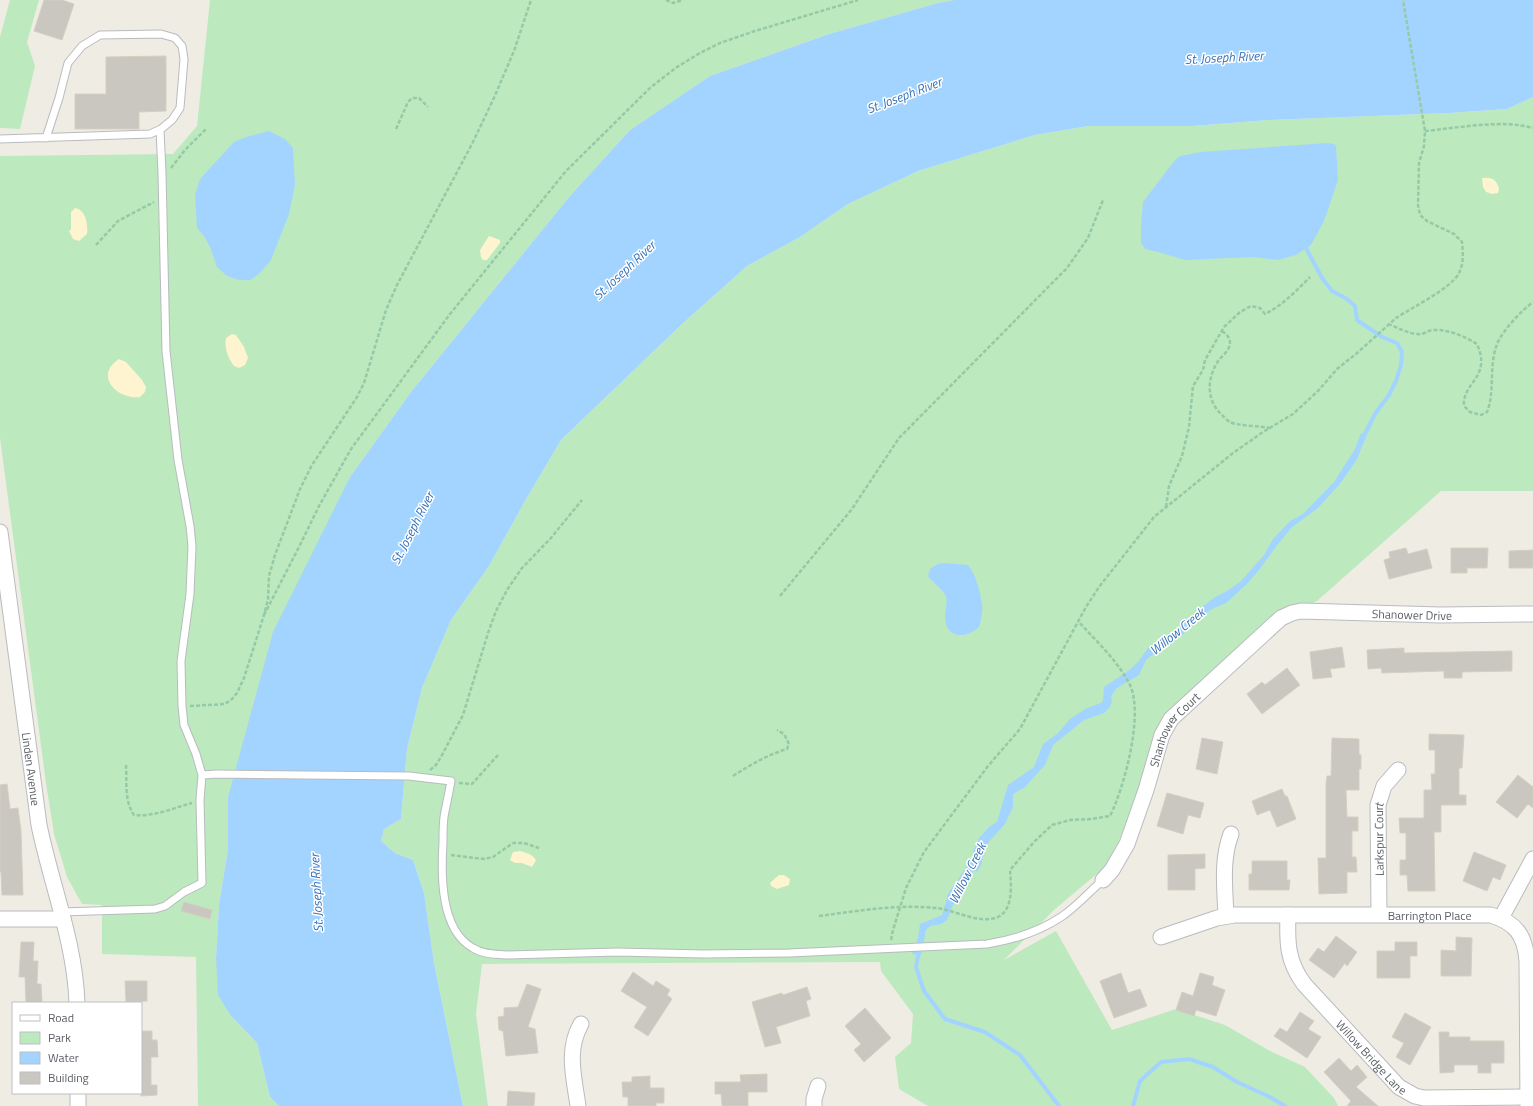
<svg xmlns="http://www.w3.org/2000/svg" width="1533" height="1106" viewBox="0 0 1533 1106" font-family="'Titillium Web',sans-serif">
<rect width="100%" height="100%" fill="#efede3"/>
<path fill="#bde9be" d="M10,0H39L27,42L35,66L20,129L0,128V37Z
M210,0H954L938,3L829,34L710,76L630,130L569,197L411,392L350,477L228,797V849L219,905L216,958L231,1016L257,1043L270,1097L279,1106H198L196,957L102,954V905L82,904L67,877L54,834L46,783L0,438V156L173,154L197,126Z
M1533,97V491H1441L1317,601L1281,618L1177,713L1146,790L1105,867L1054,910L1004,960L1056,931L1112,1030L1176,1009L1225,1025L1270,1051L1305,1067L1334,1098L1338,1106H928L899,1089L895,1057L911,1043L913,1014L881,971L880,962L482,964L476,1014L488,1106H463L434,963L424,893L413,860L395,853L381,841L384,829L401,819L407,749L422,688L451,620L489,566L525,501L561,440L682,324L747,266L800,237L848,204L918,171L1035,135L1088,126H1193L1268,120L1449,113L1507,109Z"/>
<path fill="#fef4d0" d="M1482,178C1491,177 1497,179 1499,189L1498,193L1492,194L1486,192L1483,187Z
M75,208C86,210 88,224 87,234L79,241L73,239L69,231L71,229V212Z
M489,236L500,240V243L487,260H483L481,257L480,250Z
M232,334L236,335L244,347L248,358L245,365L239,368L234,366C228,358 224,348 226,338Z
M119,359L126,362L142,380L146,387L145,392L140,397C118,400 93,376 119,359Z
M520,851C527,853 532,854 536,860L532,867L522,863H515L510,860L513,852Z
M779,875H784L790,879L789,885L777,889L771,886L770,883Z"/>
<path fill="#a3d4ff" d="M954,0H1533V97L1507,109L1449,113L1268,120L1193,126H1088L1035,135L918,171L848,204L800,237L747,266L682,324L561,440L525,501L489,566L451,620L422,688L407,749L401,819L384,829L381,841L395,853L413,860L424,893L434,963L463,1106H279L270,1097L257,1043L231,1016L218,995L216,958L219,905L228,849V797L273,632L350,477L411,392L569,197L630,130L710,76L829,34L938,3Z
M269,131L285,139L293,148L295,185L289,214L271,260L259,274L250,280H239L227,276L217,267L210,247L204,236L197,228L195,195L200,179L234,142L246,137Z
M1327,143L1334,144L1336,146L1338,180L1324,221L1311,245L1296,255L1278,260L1252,257L1185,260L1158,252L1145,249L1141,243V226L1143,202L1175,160L1180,156L1201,152Z
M1361,433L1367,435L1356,461L1339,485L1318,508L1291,528L1275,548L1259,570L1247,584L1226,603L1210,610L1201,617L1180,637L1156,652L1146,660L1139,675L1117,688L1111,696L1112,702L1109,708L1104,713L1084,720L1053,745L1045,765L1024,788L1013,794V807L1005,824L986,845L983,855L982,863L978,871L968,872L962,882L947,920L941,924L930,926L926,930L921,955L912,954L918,938L920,924L942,915L948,894L972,859L974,849L979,838L989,827L997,822L1008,785L1034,767L1043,744L1057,734L1071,718L1087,708L1101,703L1103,700L1104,687L1128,671L1138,662L1148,648L1176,631L1196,612L1215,597L1227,591L1241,581L1264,555L1273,539L1290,521L1303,514L1334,482L1355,449Z
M945,563L968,565C976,574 980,592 982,604C983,612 981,620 979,627C965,640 944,638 945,615C945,609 948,603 946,597C945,591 932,582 928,576L930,569L938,564Z"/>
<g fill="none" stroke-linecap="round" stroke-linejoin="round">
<path stroke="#a3d4ff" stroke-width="4" d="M1306,248L1322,278L1332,291L1347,299L1355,306L1357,320L1382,337L1397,343L1402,352L1401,365L1396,381L1389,395L1375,414L1363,438
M919,950L916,967L924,991L945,1019L985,1032L1020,1055L1059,1106
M1133,1106L1140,1081L1161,1062L1189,1059L1213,1067L1237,1082L1268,1096L1285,1106"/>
</g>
<path fill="#cac7c0" stroke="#d5cfc1" d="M44,0H62L74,4L62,40L34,31Z
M166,56V111L139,112V129H75V94H106V57Z
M1406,548L1408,554L1427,549L1432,568L1389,579L1384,560L1390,558L1389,552Z
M1451,548H1488L1487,568H1467V573H1451Z
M1533,550V568H1509V551Z
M1342,647L1345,667L1330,669L1332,677L1313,679L1310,652Z
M1404,648V653L1512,651V671L1462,672V678H1444V671L1382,673L1381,668L1368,669L1367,650Z
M1287,668L1300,685L1262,714L1247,694L1262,682L1265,685Z
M1429,734L1464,735L1462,768H1459V795H1466V805H1441V832H1434L1435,891H1408L1407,875H1400V860H1406V833H1400L1399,818H1424V790H1432L1431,774H1435V750H1429Z
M1202,738L1223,742L1217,774L1196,769Z
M1332,738L1359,739V754L1361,755V769H1359V790H1346L1347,817H1358V831H1352V857H1356L1357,872H1347V893L1319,894L1318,858H1326V784L1327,776H1331Z
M1518,775L1533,787V808L1528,804L1517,818L1496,802Z
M7,784L10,809L18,808L21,831L23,895H2L1,872H0V785Z
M1282,789L1285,796H1287L1296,819L1277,827L1270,810L1257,815L1252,801Z
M1167,793L1204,803L1200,818L1188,815L1183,834L1157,826Z
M1474,852L1506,865L1500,880L1493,877L1487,891L1463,881Z
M1205,854V868L1195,869V890H1168V855Z
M1252,861H1287V880H1290L1289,890H1249V874H1252Z
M184,902L212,910L210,919L181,911Z
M1336,936L1357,952L1347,966L1345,963L1334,978L1309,960L1318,948L1324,952Z
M1456,937L1472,938L1471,976H1441V950L1456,951Z
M21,942H34L33,961H38L37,984H41L42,1003H26L25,977H19Z
M1395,942H1417V956H1410V978H1377V951H1395Z
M633,972L653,986L656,981L670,990L667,995L672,999L648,1036L634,1027L647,1007L621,991Z
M1121,973L1128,993L1140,989L1147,1006L1114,1018L1100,981Z
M1200,973L1214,977L1212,985L1225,990L1216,1016L1196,1010L1194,1016L1176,1010L1182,992L1193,996Z
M125,981H147V1001L126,1002Z
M527,984L541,989L528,1027L535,1029L538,1053L506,1056L503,1031L499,1030L498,1017L504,1016V1008L518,1007Z
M807,987L811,999L806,1001L810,1016L776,1027L781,1043L765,1047L752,1002L782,993L783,995Z
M865,1008L891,1038L864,1062L854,1050L861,1044L845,1026Z
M1300,1012L1314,1021L1308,1029L1321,1037L1307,1058L1274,1036L1280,1028L1287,1032Z
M1405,1013L1431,1027L1410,1065L1396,1057L1404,1043L1392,1037Z
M141,1031H152V1040H157L158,1057H151V1085H157V1095L141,1096Z
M1439,1032H1449V1037H1470V1041H1504V1063H1491V1073H1478V1065H1454V1072L1440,1073Z
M1339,1058L1351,1071L1357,1065L1367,1077L1356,1087L1378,1106H1347L1351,1101L1324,1072Z
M767,1074V1092H748V1106H722L721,1094H715V1082H741L740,1075Z
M650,1076V1088H664V1103H656V1106H628V1097H623L622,1082H632V1077Z
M508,1091L535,1093L534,1106H507Z"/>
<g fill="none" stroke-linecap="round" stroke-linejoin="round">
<defs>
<path id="lane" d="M0,139L150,134L161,129L172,120L180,108L184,59L182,46L175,38L161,34L100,35L82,46L68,63L59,98L46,138
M202,775L217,774L409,776L451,781C449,793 446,805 444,817C443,825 443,834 443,842C441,874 440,930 473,948C482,954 494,954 505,955L617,952L704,954L789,953L987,944C1012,940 1040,931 1061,917C1076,907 1089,892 1103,880
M61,912L155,909L165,906L184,892L202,883L200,800L202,775L196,754L184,725L182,706L181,661L190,594L192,546L190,526L178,460L166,351L162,173L160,130"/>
<g id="street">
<path id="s1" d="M0,532L39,825C51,884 75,942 77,1003"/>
<path id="s2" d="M1103,880L1112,870L1127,844L1146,790L1162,735L1171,719L1281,618L1292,613L1301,611L1440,615L1533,614"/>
<path id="s3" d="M1379,914L1378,805L1384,786L1398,770"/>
<path id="s4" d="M1288,915C1287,942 1287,961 1304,984L1399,1087L1415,1096L1424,1098L1528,1097"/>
<path d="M1226,916C1225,888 1221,861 1231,834"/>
<path d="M1501,918L1533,859"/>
<path d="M0,919H63"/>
<path id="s5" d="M1161,937L1217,918L1234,915H1491C1516,923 1525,935 1527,961L1528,1106"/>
<path d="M78,1093V1106"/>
<path d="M578,1106C574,1077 566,1050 581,1024"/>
<path d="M814,1106V1099L818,1086"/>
</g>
</defs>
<use href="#lane" stroke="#b8bbc0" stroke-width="9"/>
<use href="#street" stroke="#b8bbc0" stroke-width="17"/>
<path stroke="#95caa6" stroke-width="2.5" stroke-dasharray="4 2" stroke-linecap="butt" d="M666,0L673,3L683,0
M396,129L408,102L412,98H419L428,107
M1425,131C1458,128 1502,119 1533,128
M171,168L185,150L206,129
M96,245L118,221L154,202
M1388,324C1397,327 1408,334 1418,334C1423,335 1427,331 1432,330C1448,329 1464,336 1477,344C1492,378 1462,382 1464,406L1470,412L1481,415L1487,412C1495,392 1489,368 1496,347C1500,333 1521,311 1533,302
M1222,331C1226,334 1230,337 1230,343C1230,351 1220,357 1217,363C1206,381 1207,402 1223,416C1225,418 1228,421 1230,422C1237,426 1261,426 1270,428
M1166,507L1169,486L1182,456L1189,427L1193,386L1203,370L1205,360L1224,327L1240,312L1251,306L1260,308L1265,314C1283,305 1296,291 1310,277
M780,596L852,509L899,438L1067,268L1088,238L1103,200
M264,615L298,549L319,506L351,449L450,314L566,171L651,87L677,67L700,53L720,43L755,31L858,0
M190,706L225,704L232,699L237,693L244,678L264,615L268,599L269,576L275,555L300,489L312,465L357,397L364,383L386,310L397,285L472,144L493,100L514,51L531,0
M126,765C127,781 124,801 134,815C154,817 173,808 192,803
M430,770L436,765L441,757L463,715L488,633L496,611L507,590L522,568L550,539L582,500
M733,776C750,765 767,755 787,749L789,744L784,734L777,730
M459,783L472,784L498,755
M451,855L484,859L493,857L513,843H524L539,848
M819,916C858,911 896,904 935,908C953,909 979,925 998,917C1014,909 1011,884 1010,870L1034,842L1052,825L1070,820L1091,819L1110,816C1124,788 1144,715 1130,685C1118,661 1096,641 1078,621
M891,940L893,930L906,888L924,852L988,766L1020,729L1086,607L1099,587L1154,517L1233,453L1263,432L1293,414L1318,391L1337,369L1356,354L1396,318C1411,308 1452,288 1459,273C1464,263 1463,252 1462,242L1454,234L1427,221L1420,215L1418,205L1419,163L1424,146L1425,131L1403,0"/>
<use href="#lane" stroke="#fff" stroke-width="7"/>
<use href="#street" stroke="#fff" stroke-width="15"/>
</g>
<g text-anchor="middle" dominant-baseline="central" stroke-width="3" stroke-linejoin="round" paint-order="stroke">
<g font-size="12" fill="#5b5f65" stroke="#fff">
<text stroke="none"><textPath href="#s2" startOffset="458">Shanower Drive</textPath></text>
<text stroke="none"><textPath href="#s2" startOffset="169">Shanhower Court</textPath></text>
<text stroke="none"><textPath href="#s1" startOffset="239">Linden Avenue</textPath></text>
<text stroke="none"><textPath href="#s3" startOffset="75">Larkspur Court</textPath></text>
<text stroke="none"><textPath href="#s5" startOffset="272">Barrington Place</textPath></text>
<text stroke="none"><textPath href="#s4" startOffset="172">Willow Bridge Lane</textPath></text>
</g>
<g font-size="13" font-style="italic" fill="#3773ba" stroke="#fff">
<text transform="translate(1224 57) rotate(-3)">St. Joseph River</text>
<text transform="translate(904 95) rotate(-21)">St. Joseph River</text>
<text transform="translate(624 270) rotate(-43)">St. Joseph River</text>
<text transform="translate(412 528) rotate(-63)">St. Joseph River</text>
<text transform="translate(1177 631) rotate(-39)">Willow Creek</text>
<text transform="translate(967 873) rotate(-63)">Willow Creek</text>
<text transform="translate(316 893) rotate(-93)">St. Joseph River</text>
</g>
</g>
<rect x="12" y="1002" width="130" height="92" fill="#ffffff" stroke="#bdbfc1"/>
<rect x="20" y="1015" width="20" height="6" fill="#ffffff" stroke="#bdbfc1"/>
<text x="48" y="1022" font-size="12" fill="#5b5f65">Road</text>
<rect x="20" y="1032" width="20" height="12" fill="#bde9be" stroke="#bdbfc1"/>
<text x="48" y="1042" font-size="12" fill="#5b5f65">Park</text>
<rect x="20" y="1052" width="20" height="12" fill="#a3d4ff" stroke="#bdbfc1"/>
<text x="48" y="1062" font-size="12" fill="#5b5f65">Water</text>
<rect x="20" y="1072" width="20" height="12" fill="#cac7c0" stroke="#bdbfc1"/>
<text x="48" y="1082" font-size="12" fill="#5b5f65">Building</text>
</svg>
